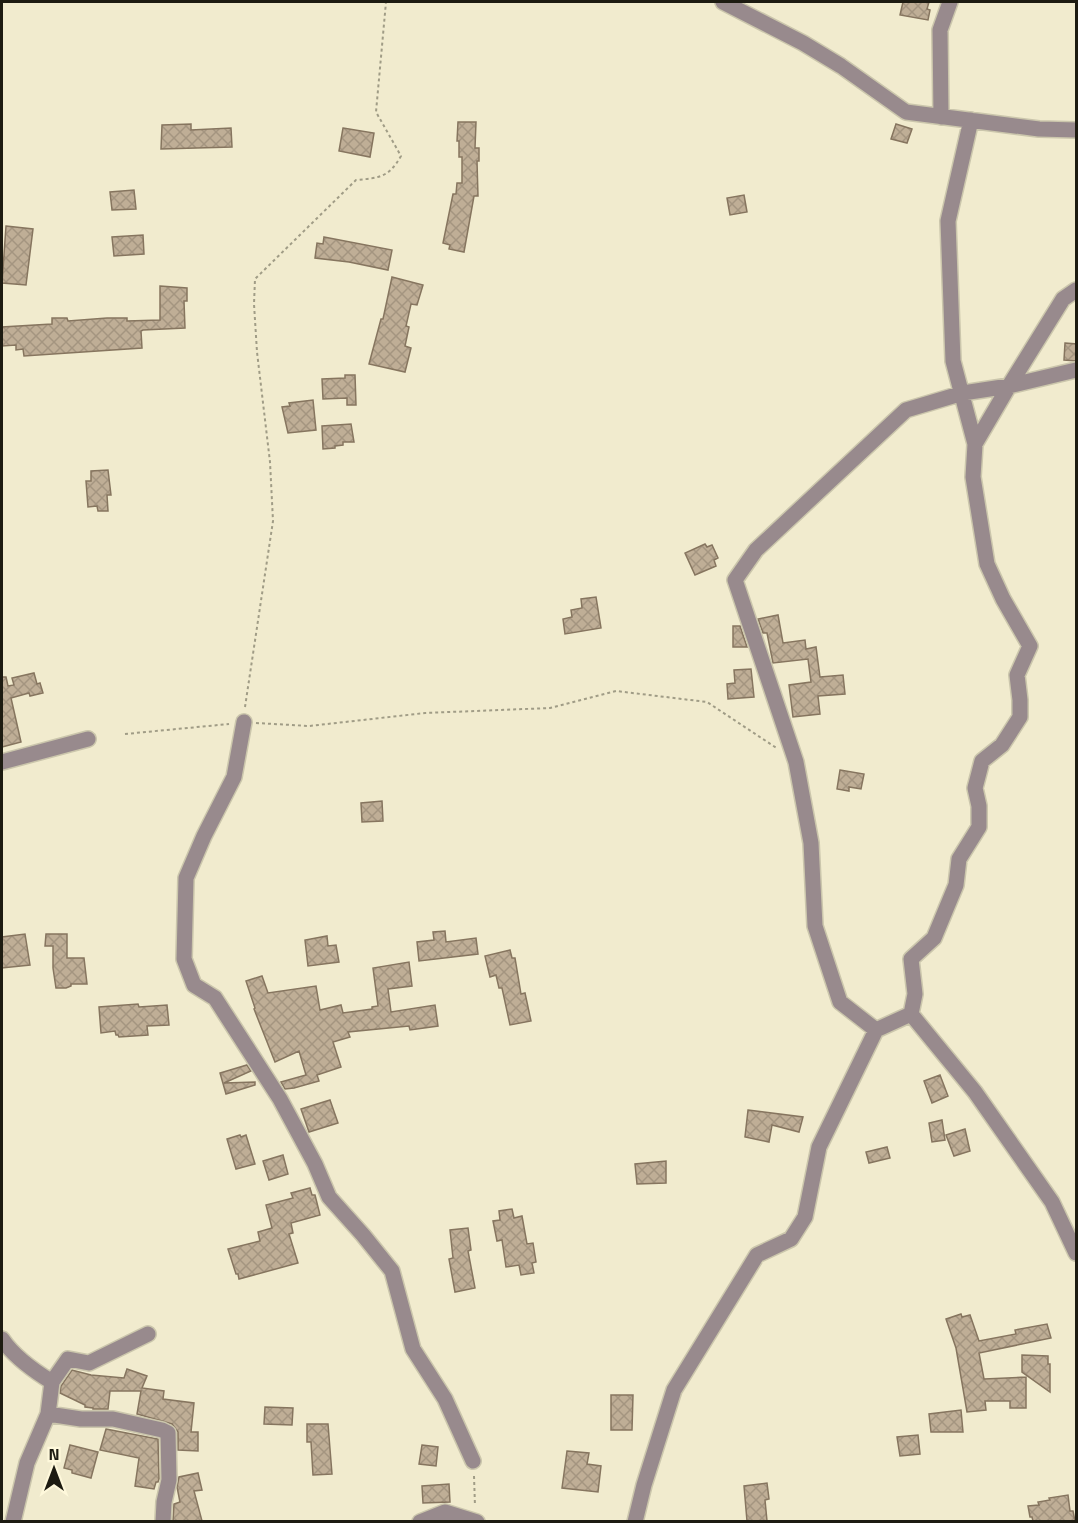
<svg xmlns="http://www.w3.org/2000/svg" width="1078" height="1523" viewBox="0 0 1078 1523" font-family="'Titillium Web',sans-serif">
<defs>
<pattern id="building-cross-hatch" width="8" height="8" patternUnits="userSpaceOnUse" patternTransform="scale(1.5)"><rect width="8" height="8" fill="#bfae96"/><path d="M0 0l8 8M0 8l8-8" fill="none" stroke="#a49580"/></pattern>
</defs>
<rect width="100%" height="100%" fill="#f1ebce"/>
<path fill="url(#building-cross-hatch)" stroke="#86755f" stroke-width="1.5" d="M903,2H929L927,9L930,10L928,20L900,15Z
M458,122H476L475,148H479V161H477L478,196H474L464,252L449,249L450,245L443,243L453,194H456L457,183H462V157H459V141H457Z
M191,124V130L231,128L232,147L161,149L162,125Z
M896,124L912,129L907,143L891,139Z
M343,128L374,133L370,157L339,151Z
M134,190L136,209L112,210L110,192Z
M744,195L747,212L730,215L727,198Z
M6,226L33,229L26,285L2,283Z
M143,235L144,254L114,256L112,237Z
M324,237L392,250L388,270L349,262L315,258L317,243L323,244Z
M392,277L423,285L417,305L411,304L406,326L409,327L405,346L411,348L405,372L369,364L381,319H383Z
M160,286L187,288V301H184L185,328L143,330L141,331L142,348L24,356L23,349L16,350V345L2,346V327L52,324V318H67L68,321L107,318H127V321L160,320Z
M1065,343L1077,344V361L1064,360Z
M345,375H355L356,405H347V398L323,399L322,379L345,378Z
M313,400L316,430L288,433L282,407L290,406L289,403Z
M351,424L354,442H343V445L335,446V448L323,449L322,426Z
M108,470L111,495H107L108,511H98L97,506L88,507L86,481H91V471Z
M705,544L707,547L712,545L718,558L714,560L716,566L695,575L685,553Z
M596,597L601,628L565,634L563,619L572,617L571,610L582,608L581,599Z
M778,615L783,643L805,640L806,649L816,647L820,677L843,675L845,694L818,696L820,714L793,717L789,685L811,682L808,659L773,663L767,633H763L758,619Z
M733,626H740L747,647H733Z
M751,669L754,697L728,699L727,684L735,683L734,670Z
M34,673L37,684L40,683L43,693L30,696L29,693L11,698L21,742L2,747V677H6L8,686L14,685L12,678Z
M840,770L864,774L861,789L849,787V791L837,789Z
M382,801L383,821L362,822L361,803Z
M445,931L446,942L476,938L478,954L419,961L417,942L434,940L433,932Z
M25,934L30,965L2,968V937Z
M46,934H67V958H84L87,984H71V986L66,988H56L53,968V946H45Z
M327,936L328,946L336,945L339,962L308,966L305,940Z
M510,950L512,958H515L521,994L525,993L531,1021L510,1025L502,988H499L496,975L490,977L485,956Z
M409,962L412,986L388,989L391,1012L435,1005L438,1026L410,1030L409,1026L348,1032L350,1037L333,1042L341,1067L317,1075L319,1081L294,1088L285,1089L281,1082L306,1075L299,1051L275,1062L254,1009L255,1008L246,981L262,976L268,993L316,986L320,1010L341,1005L343,1013L372,1009V1007L378,1006L373,968Z
M138,1004L139,1007L167,1005L169,1025L147,1026L148,1035L119,1037L118,1035H116L115,1031L101,1033L99,1007Z
M247,1065L251,1071L224,1083L255,1082V1085L226,1094L220,1073Z
M940,1075L948,1096L932,1103L924,1081Z
M330,1100L338,1123L309,1132L301,1109Z
M748,1110L803,1117L799,1132L772,1125L769,1142L745,1137Z
M942,1120L945,1140L932,1142L929,1123Z
M965,1129L970,1151L954,1156L946,1135Z
M240,1135L241,1137L246,1135L255,1164L236,1169L227,1139Z
M887,1147L890,1158L869,1163L866,1152Z
M283,1155L288,1174L269,1180L263,1161Z
M666,1161V1183L637,1184L635,1164Z
M310,1188L312,1195H315L320,1215L291,1223L293,1233L289,1234L298,1263L239,1279L238,1274H236L228,1249L260,1241L258,1232L272,1228L266,1205L293,1198L291,1193Z
M512,1209L514,1218L522,1216L527,1244L533,1243L536,1262L532,1263L534,1273L521,1275L519,1265L506,1267L502,1240L497,1241L493,1221L500,1220L499,1211Z
M468,1228L471,1250L468,1251L475,1288L455,1292L449,1259L453,1258L450,1230Z
M961,1314L962,1317L970,1315L979,1341L1016,1334L1015,1330L1047,1324L1051,1338L979,1353L984,1379L1026,1377V1408H1010V1401H985L986,1410L967,1412L956,1348L946,1319Z
M1022,1355L1048,1356V1364H1050V1392L1022,1372Z
M127,1369L147,1376L142,1388L164,1391L163,1399L194,1403L191,1432H198V1451L178,1450V1432L172,1424L137,1414L141,1391H110L108,1409H93V1408L85,1407V1405L60,1393L61,1386L72,1370L91,1375L124,1378Z
M611,1395H633L632,1430H611Z
M265,1407L293,1408L292,1425L264,1424Z
M961,1410L963,1432H931L929,1414Z
M307,1424H328L332,1474L313,1475L311,1442H307Z
M106,1429L158,1439L159,1479L158,1482H156L154,1489L135,1486L139,1458L100,1450Z
M918,1435L920,1454L900,1456L897,1437Z
M70,1445L98,1452L91,1478L72,1473V1470L64,1468Z
M422,1445L438,1447L436,1466L419,1464Z
M567,1451L589,1453L587,1464L601,1466L598,1492L562,1488Z
M198,1473L202,1490L194,1491L202,1521H173L174,1504L180,1502L177,1487L179,1477Z
M767,1483L769,1499L765,1500L767,1521H747L744,1486Z
M449,1484L450,1502L423,1503L422,1486Z
M1068,1495L1070,1511H1073L1075,1521H1033L1032,1517H1030L1028,1506L1039,1505L1038,1502L1050,1500L1049,1498Z"/>
<g fill="none" stroke-linecap="round" stroke-linejoin="round">
<defs>
<path id="minor" d="M723,2L803,43L841,66L906,112L1039,129L1076,130
M941,117L940,30L950,2
M971,120L948,221L953,361L975,444
M1076,370L1009,386L963,393L906,410L756,550L735,580L796,762L811,843L815,926L840,1002L876,1030L911,1014L975,1092L1052,1202L1076,1253
M244,722L234,777L204,836L186,878L184,959L194,985L215,998L280,1099L315,1164L329,1197L363,1235L392,1271L413,1349L445,1399L473,1461
M2,762L88,739
M911,1014L915,994L911,959L934,938L956,885L959,859L979,827V806L975,788L982,761L1002,745L1020,717V700L1017,675L1030,646L1003,599L987,564L973,477L975,444L1009,386L1063,299L1076,290
M2,1339C14,1357 34,1371 52,1382
M48,1414L81,1419H113L162,1430L168,1433L169,1480L164,1502L163,1522
M13,1522L27,1463L48,1414L52,1382L68,1359L89,1363L148,1334
M420,1522L445,1512L477,1522
M635,1522L644,1485L674,1390L757,1255L791,1239L805,1217L819,1147L876,1030"/>
</defs>
<use href="#minor" stroke="#cbc6ac" stroke-width="18"/>
<path stroke="#a09c86" stroke-width="2" stroke-dasharray="3 3" stroke-linecap="butt" d="M245,707L273,521L270,462L257,352L254,304L255,279L356,180C380,178 389,177 401,156L376,112L386,2
M256,723L309,726L425,713L550,708L616,691L707,702L778,749
M125,734L229,724
M474,1476L475,1506"/>
<use href="#minor" stroke="#988a8d" stroke-width="15"/>
</g>
<rect width="1078" height="1523" fill="none" stroke="#1d1b11" stroke-width="6"/>
<g transform="translate(54 1469)" stroke="#fef8db" stroke-width="4.5" paint-order="stroke">
<path d="M0-4.5L10 22L0 15L-10 22Z" fill="#1d1b11"/>
<text y="-9" font-size="16" font-weight="bold" text-anchor="middle" fill="#1d1b11">N</text>
</g>
</svg>
